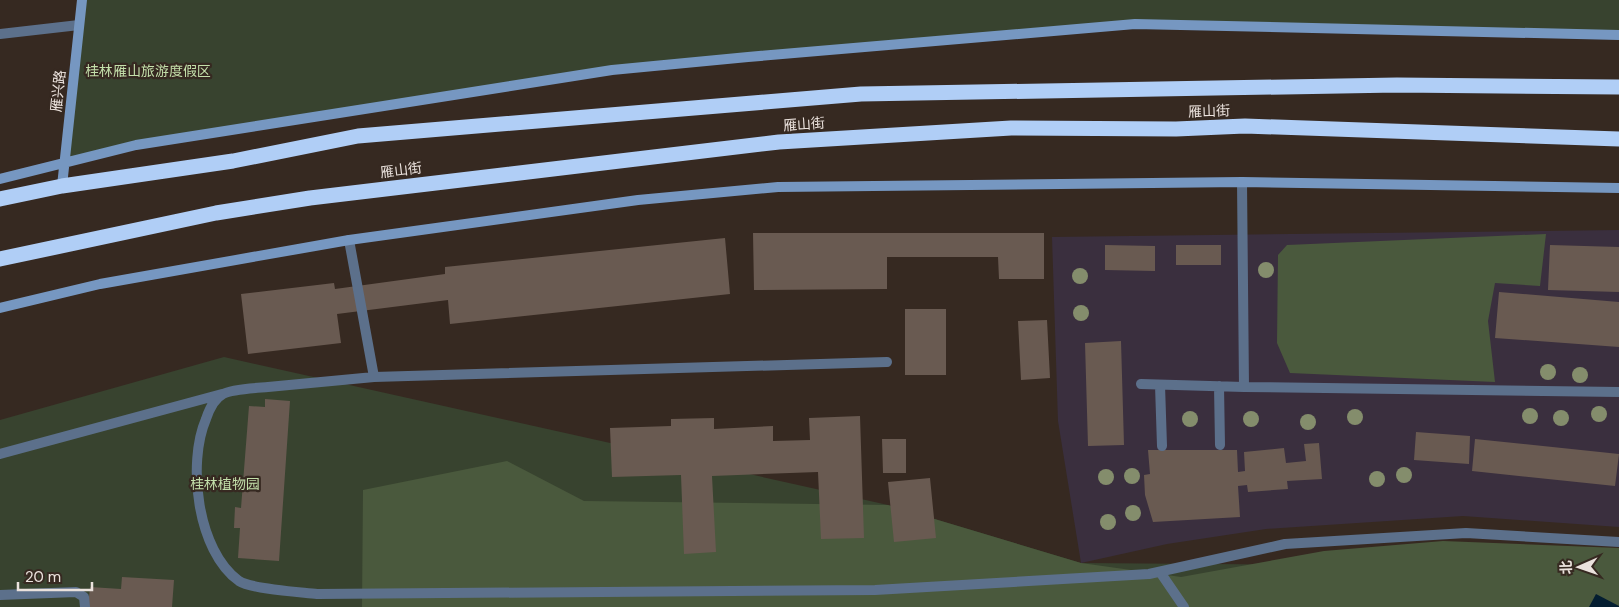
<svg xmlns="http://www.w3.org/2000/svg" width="1619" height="607" viewBox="0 0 1619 607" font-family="'DM Sans','Noto Sans SC',sans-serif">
<rect width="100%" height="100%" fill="#362921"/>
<path fill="#3a2f3e" d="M1619,230V527L1463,516L1266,529L1167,544L1081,563L1058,421L1052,237Z"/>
<path fill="#38432f" d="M82,0H1619V35L1135,24L612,70L136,145L64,163Z
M224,357L888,505L1081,563L1619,567V607H0V420Z"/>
<path fill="#4a593d" d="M1546,234L1540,286L1495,283L1488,321L1495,382L1290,373L1277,343L1278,255L1287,245Z
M507,461L584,501L888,505L1081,563L1181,577L1324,551L1443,541L1619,548V607H362L363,490Z"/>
<path fill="#041e31" d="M1596,594L1619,606V607H1589Z"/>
<path fill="#695a51" d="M753,233H1044V279H999L998,257H887V289L754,290Z
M725,238L730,294L450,324L448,300L337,314L341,343L248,354L241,294L334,283L335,289L445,274V267Z
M1105,245L1155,246V271L1105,270Z
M1176,245H1221V265H1176Z
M1550,245L1619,247V292L1548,290Z
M1499,292L1619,302V347L1495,338Z
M905,309H946V375H905Z
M1047,320L1050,378L1021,380L1018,321Z
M1121,341L1124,445L1088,446L1085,343Z
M265,399L290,401L279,561L238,558L240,528H234L235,507L241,508L249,406L265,407Z
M860,416L864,538L821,539L818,472L712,476L716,552L684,554L681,475L612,477L610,428L671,426V419L714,418V429L773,426V441L810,440L809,418Z
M1416,432L1470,436L1469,464L1414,460Z
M882,439H906V473H883Z
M1475,439L1619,454L1615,486L1472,471Z
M1319,443L1322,479L1287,481L1288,489L1248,492L1247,485L1238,486L1240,517L1153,522L1145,495L1144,475L1150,474L1148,450H1237L1238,472L1245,471L1244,452L1284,448L1286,463L1306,461L1304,444Z
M930,478L936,538L894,542L888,482Z
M122,577L174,580L172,607H88L90,587L121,589Z"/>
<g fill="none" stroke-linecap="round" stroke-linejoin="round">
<path stroke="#5c708b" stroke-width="10" d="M0,34L79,25
M1242,182L1244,387L1619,392
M1141,384L1244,387
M1160,385L1162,446
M1219,386L1220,445
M1160,572L1184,607
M0,595L76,592L84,597L85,607"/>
<path stroke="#5c708b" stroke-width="10" d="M349,240L374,377C339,380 303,384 268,387C257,388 232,389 223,394C215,398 209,410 206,419C187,463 197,551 239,581C251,589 300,592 317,594L875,590L1149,574L1285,544L1466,533L1619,542
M374,377L887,362
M0,454L222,394"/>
<path stroke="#7697c1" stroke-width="10" d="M0,179L136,145L612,70L748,57L1135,24L1619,35
M62,186L82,0
M0,308L100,284L349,240L638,200L778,187L1242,182L1619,188"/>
<path stroke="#b0cef6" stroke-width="15" d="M0,199L62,186L233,161L358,136L861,94L1397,85L1619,87
M0,259L216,213L310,198L779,142L1011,128L1176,129L1245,126L1619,139"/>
</g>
<g fill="#848d6c">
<circle cx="1266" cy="270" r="8"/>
<circle cx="1080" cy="276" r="8"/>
<circle cx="1081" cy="313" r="8"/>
<circle cx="1548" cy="372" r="8"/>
<circle cx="1580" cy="375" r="8"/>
<circle cx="1599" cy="414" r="8"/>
<circle cx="1530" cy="416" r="8"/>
<circle cx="1355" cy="417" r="8"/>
<circle cx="1561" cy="418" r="8"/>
<circle cx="1190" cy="419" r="8"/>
<circle cx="1251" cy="419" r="8"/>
<circle cx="1308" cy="422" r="8"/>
<circle cx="1404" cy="475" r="8"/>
<circle cx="1132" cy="476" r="8"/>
<circle cx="1106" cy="477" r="8"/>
<circle cx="1377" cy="479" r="8"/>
<circle cx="1133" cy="513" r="8"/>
<circle cx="1108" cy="522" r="8"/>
</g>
<g text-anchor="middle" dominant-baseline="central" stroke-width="4.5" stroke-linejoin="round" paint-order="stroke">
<g font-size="14" fill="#c3dfaa" stroke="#362921">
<text x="148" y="71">桂林雁山旅游度假区</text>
<text x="225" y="484">桂林植物园</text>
</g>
<g font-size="14" fill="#ebe2dd" stroke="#362921">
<text transform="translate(58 91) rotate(-84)">雁兴路</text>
<text transform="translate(1209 111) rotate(-2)">雁山街</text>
<text transform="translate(804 124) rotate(-4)">雁山街</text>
<text transform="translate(401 170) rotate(-7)">雁山街</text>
</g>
</g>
<g transform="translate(1579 567) rotate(268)" stroke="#362921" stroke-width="4" paint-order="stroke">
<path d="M0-4L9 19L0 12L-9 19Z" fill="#ebe2dd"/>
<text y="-8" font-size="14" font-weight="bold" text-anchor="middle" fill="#ebe2dd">北</text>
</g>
<path d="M18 582v8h74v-8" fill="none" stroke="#ebe2dd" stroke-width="2.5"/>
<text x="25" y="582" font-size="15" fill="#ebe2dd" stroke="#362921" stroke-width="4" paint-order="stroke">20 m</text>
</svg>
